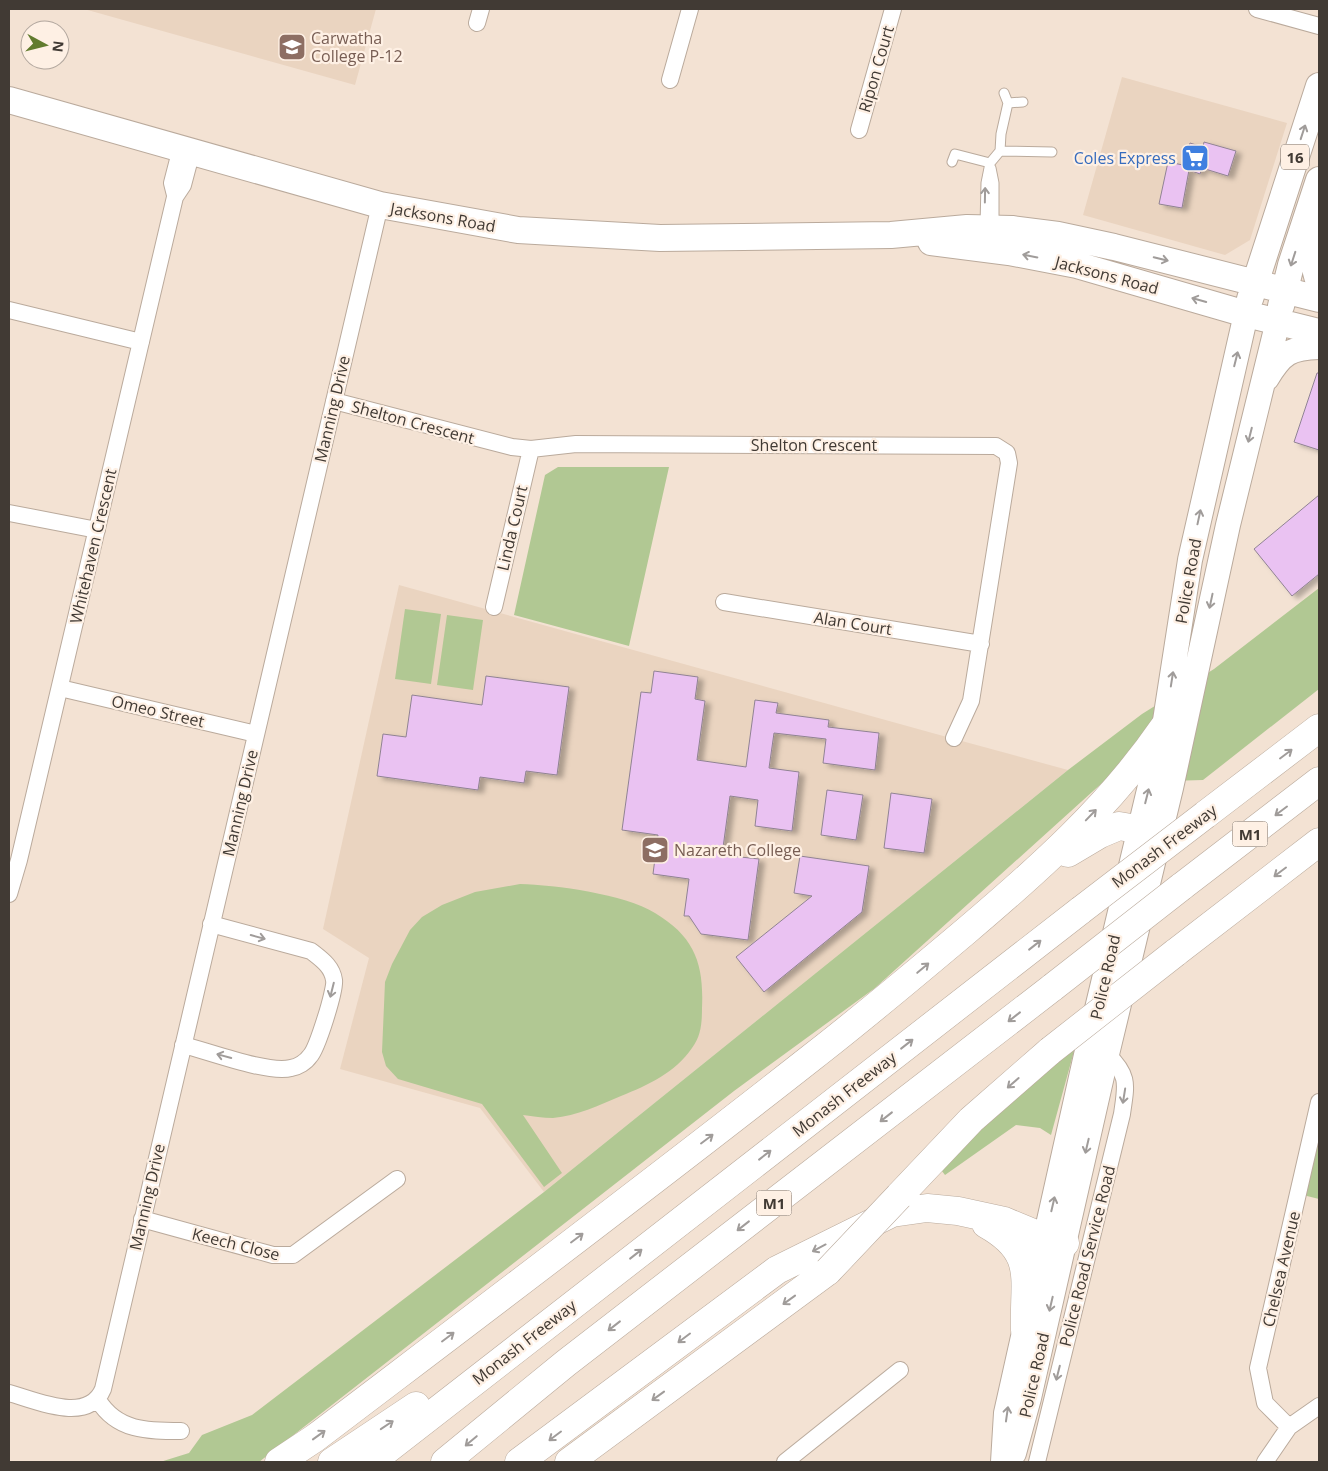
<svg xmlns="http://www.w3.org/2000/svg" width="1328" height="1471" viewBox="0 0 1328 1471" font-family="'Open Sans',sans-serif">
<defs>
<filter id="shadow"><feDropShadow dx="5.5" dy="3" stdDeviation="2.5" flood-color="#0004"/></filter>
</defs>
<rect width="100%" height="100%" fill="#f3e2d3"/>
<path fill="#ead4c0" d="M84,9H376L355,85Z
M1122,77L1287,123L1250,240L1225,255L1083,215Z
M399,585L936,734L1068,770L544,1192L480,1108L340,1069L369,958L323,929Z"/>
<path fill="#b1c893" d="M558,467H669L629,646L514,615L545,475Z
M1319,588V689L1203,780L1102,783L875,988L734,1091L259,1462H160L189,1453L202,1435L252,1415L544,1192L1068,770L1142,714L1214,669Z
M405,609L441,614L431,684L395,679Z
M447,615L483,620L473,690L437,685Z
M520,884C556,885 624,894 655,913C695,937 704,964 702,1008C702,1023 701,1036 692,1048C675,1073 648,1085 621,1096C599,1105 577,1116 553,1118C543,1118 533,1116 523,1115L562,1173L544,1187L482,1104L398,1079L386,1066L382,1052L385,982L392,964L410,930L422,917L442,905L475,892Z
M1076,1044L1051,1135L1040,1128L1016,1125L945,1175L938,1166Z
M1319,1102V1199L1299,1194Z"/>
<path fill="#eac2f2" stroke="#908393" filter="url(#shadow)" d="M1204,142L1236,151L1228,176L1202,168L1200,174L1189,170L1182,208L1159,204L1168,162L1183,165L1190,143L1203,147Z
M1317,373H1319V450L1294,442Z
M1319,495V574L1292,596L1254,549Z
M654,671L698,677L695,699L705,701L697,760L746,767L755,700L778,703L776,713L829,720L828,727L879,733L875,770L823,763L826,739L774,733L769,768L799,772L792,831L755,826L758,800L730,796L722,855L759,859L748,940L701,934L689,916H684L689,879L653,874L658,835L622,830L641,692L651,693Z
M486,676L569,687L557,775L526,771L524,783L480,777L478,790L377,776L383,734L406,737L412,695L482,705Z
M827,790L863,795L856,840L821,835Z
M891,793L932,799L924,853L884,848Z
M800,856L869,866L862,912L764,992L736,957L812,896L794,893Z"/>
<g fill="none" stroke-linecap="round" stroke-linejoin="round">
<defs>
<path id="lane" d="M1008,103L1023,102
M1000,151L1052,152
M952,162L955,154L990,163
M991,168L994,183V227
M985,226L986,183L990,163L1000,151L1001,134L1008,103L1004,93"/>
<path id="street" d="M1257,9L1319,26
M477,23L481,9
M670,80L690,9
M859,130L893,9
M175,195L172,183L181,148
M9,310L141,342
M334,401L512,447L531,449L576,444L996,446L1007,453L1009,463L971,701L954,738
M9,513L97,530
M724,602L981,644
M494,607L531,449
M60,688L256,734
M9,894L19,860L175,197L183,185L192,151
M183,1045C208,1051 268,1074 291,1068C298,1067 306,1062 310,1056C317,1049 336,989 334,980C332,966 321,959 311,951L211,924
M142,1219L273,1255H293L397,1179
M9,1393C35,1400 88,1425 103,1389L380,205
M98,1400C117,1431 147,1431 181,1431
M1289,1427L1265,1403L1258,1368L1319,1102
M785,1462L900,1370
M1037,1462L1122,1114C1126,1085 1130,1076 1107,1054
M1265,1462L1289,1427L1319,1406"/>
<path id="secondary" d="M1267,378C1282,353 1290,348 1319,347
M1014,1453L1029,1398L1107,1054L1171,788L1228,525L1278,321
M1003,1462L1006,1413L1086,1055L1164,727L1190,560L1246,314"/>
<path id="primary" d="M9,100L380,205L518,230L660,238L891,235L967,228L1012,229L1058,235L1114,247L1319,299
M1319,225C1316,243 1311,265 1319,281
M931,242L1009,252L1077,265L1246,314L1319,332
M1250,299L1319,86
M1281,306L1291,265L1319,180"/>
<path id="highway" d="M1205,815L1319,728
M1068,853L1100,834L1119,826L1160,833
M1181,887L1319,781
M1175,953L1319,842
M899,1196L971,1120L1050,1051
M986,1224C1038,1253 1023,1280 1025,1330
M279,1462L315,1438C481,1312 647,1187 811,1058C864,1017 915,974 966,931C1038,870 1110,806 1164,727
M332,1462L416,1406
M371,1462L1081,910
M445,1462L566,1363L1053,987
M519,1462L777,1270L892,1213L927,1208L958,1211L1004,1221L1045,1238L1065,1243
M569,1462L828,1271"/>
</defs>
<use href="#lane" stroke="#baaa9c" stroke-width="11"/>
<use href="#street" stroke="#baaa9c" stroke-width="18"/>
<use href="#secondary" stroke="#baaa9c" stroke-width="26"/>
<use href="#primary" stroke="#baaa9c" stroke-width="28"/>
<use href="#highway" stroke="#baaa9c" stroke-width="29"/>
<use href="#lane" stroke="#fff" stroke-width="9"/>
<use href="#street" stroke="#fff" stroke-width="16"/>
<use href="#secondary" stroke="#fff" stroke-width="24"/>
<use href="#primary" stroke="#fff" stroke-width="26"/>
<use href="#highway" stroke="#fff" stroke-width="28"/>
<defs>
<path id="highway-bridge" d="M1081,910L1205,815
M1053,987L1181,887
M1050,1051L1175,953
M828,1271L899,1196"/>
</defs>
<use href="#highway-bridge" stroke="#baaa9c" stroke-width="29" stroke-linecap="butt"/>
<use href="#highway-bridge" stroke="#fff" stroke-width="28"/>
</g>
<defs><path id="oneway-shaft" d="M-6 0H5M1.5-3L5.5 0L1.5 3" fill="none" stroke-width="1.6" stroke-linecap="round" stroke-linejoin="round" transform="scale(1.25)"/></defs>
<g stroke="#a09c9a">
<use href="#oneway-shaft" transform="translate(1303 132) rotate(-72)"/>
<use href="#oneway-shaft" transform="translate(985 195) rotate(-89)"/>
<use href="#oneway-shaft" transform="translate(1030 256) rotate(-169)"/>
<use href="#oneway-shaft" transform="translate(1161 259) rotate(14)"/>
<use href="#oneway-shaft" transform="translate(1293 259) rotate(108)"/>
<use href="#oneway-shaft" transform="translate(1199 300) rotate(-164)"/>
<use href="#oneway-shaft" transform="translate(1236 359) rotate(-76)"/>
<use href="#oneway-shaft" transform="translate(1250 435) rotate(104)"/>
<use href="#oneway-shaft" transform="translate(1199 517) rotate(-78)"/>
<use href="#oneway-shaft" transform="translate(1211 601) rotate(102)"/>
<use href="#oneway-shaft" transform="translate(1172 679) rotate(-81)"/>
<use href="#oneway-shaft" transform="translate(1286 754) rotate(-37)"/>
<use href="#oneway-shaft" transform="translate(1147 796) rotate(-76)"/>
<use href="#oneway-shaft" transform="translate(1281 811) rotate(143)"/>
<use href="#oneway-shaft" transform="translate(1091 815) rotate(-46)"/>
<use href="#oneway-shaft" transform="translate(1280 872) rotate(143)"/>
<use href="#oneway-shaft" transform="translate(258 937) rotate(15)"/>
<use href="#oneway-shaft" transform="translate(1035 945) rotate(-38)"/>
<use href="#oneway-shaft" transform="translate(923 968) rotate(-40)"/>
<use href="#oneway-shaft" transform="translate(332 990) rotate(104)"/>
<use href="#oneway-shaft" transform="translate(1014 1017) rotate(142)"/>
<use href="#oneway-shaft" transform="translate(907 1044) rotate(-38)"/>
<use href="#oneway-shaft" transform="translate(224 1056) rotate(-165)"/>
<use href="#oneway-shaft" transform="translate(1013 1083) rotate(139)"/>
<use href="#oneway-shaft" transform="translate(1124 1096) rotate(99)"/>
<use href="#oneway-shaft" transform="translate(886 1117) rotate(142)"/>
<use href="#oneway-shaft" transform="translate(707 1139) rotate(-37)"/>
<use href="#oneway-shaft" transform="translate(1087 1146) rotate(103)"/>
<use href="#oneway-shaft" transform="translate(765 1155) rotate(-38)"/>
<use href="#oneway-shaft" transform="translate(1053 1204) rotate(-77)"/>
<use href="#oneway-shaft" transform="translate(743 1226) rotate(142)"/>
<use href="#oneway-shaft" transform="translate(577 1238) rotate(-37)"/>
<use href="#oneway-shaft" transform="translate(819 1248) rotate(152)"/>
<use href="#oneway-shaft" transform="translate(636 1254) rotate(-38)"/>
<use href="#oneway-shaft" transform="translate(789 1300) rotate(144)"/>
<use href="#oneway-shaft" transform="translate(1051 1304) rotate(103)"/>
<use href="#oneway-shaft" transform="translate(614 1326) rotate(142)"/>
<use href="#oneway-shaft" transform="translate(448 1337) rotate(-37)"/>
<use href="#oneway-shaft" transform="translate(684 1338) rotate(143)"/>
<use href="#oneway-shaft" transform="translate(1058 1373) rotate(104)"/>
<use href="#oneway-shaft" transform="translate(658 1396) rotate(144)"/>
<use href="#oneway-shaft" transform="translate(1007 1414) rotate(-82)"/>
<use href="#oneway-shaft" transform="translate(387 1425) rotate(-34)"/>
<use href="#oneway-shaft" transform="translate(319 1435) rotate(-36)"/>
<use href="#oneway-shaft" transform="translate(555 1436) rotate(143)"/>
<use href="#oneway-shaft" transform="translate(471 1441) rotate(140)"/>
</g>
<defs>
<symbol id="school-square" viewBox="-11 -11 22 22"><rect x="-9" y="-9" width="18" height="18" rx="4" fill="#8d6e63" stroke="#fef0e4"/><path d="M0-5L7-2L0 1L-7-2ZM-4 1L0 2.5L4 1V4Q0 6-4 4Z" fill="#fff"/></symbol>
<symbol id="supermarket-square" viewBox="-11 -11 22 22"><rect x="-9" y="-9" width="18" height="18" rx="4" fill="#3f7fe0" stroke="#fef0e4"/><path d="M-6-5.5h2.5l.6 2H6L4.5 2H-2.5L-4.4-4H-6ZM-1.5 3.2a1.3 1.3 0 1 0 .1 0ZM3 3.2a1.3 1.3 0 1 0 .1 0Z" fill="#fff"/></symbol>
</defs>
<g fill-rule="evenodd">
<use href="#school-square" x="276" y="31" width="32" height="32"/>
<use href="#supermarket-square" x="1179" y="142" width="32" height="32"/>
<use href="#school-square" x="639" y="834" width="32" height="32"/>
</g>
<g text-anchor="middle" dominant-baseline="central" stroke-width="4.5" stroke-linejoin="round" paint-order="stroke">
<g fill="#fef0e4" stroke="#7a7169" stroke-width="1">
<rect x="1281" y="144.5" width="28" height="25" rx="4"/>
<rect x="1232.5" y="821.5" width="35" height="25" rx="4"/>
<rect x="756.5" y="1190.5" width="35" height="25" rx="4"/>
</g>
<g font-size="15" font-weight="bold" fill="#413a34">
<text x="1295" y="157">16</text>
<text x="1250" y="834">M1</text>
<text x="774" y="1203">M1</text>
</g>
<g font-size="16" fill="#785e54" stroke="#fef0e4" text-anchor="start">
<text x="311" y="38">Carwatha<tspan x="311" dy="18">College P-12</tspan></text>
<text x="674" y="850">Nazareth College</text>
</g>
<g font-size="16" fill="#413a34" stroke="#fef0e4">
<text transform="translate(876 69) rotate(-74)">Ripon Court</text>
<text transform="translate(443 217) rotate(10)">Jacksons Road</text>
<text transform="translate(1107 275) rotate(15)">Jacksons Road</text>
<text transform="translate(332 409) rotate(-77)">Manning Drive</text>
<text transform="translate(413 422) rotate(15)">Shelton Crescent</text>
<text x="814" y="445">Shelton Crescent</text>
<text transform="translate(512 528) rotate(-77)">Linda Court</text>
<text transform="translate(93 546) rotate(-77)">Whitehaven Crescent</text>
<text transform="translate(1188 581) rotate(-80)">Police Road</text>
<text transform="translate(853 623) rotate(9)">Alan Court</text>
<text transform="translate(158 711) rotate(13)">Omeo Street</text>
<text transform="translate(240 803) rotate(-77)">Manning Drive</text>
<text transform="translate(1164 846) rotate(-37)">Monash Freeway</text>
<text transform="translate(1105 977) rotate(-77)">Police Road</text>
<text transform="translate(844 1094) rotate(-38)">Monash Freeway</text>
<text transform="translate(147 1197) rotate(-77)">Manning Drive</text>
<text transform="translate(236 1244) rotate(14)">Keech Close</text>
<text transform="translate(1087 1256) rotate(-76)">Police Road Service Road</text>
<text transform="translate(1281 1269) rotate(-77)">Chelsea Avenue</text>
<text transform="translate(524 1342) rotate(-38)">Monash Freeway</text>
<text transform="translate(1034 1375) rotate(-77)">Police Road</text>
</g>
<g font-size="16" fill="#366cbe" stroke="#fef0e4" text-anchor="end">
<text x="1176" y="158">Coles Express</text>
</g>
</g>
<rect width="1328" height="1471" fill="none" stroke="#413a34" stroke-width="20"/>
<g transform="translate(45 45) rotate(97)"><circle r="24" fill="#fef0e4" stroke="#b2a79e"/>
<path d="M0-4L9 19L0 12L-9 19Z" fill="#617b2e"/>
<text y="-8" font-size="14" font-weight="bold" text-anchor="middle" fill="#413a34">N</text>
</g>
</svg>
